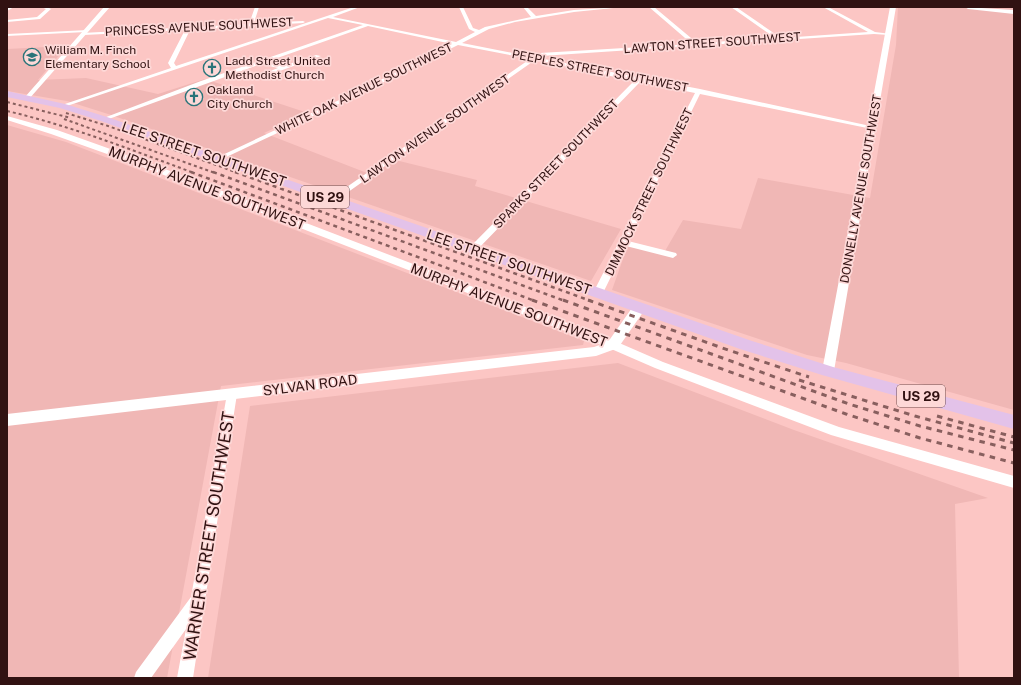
<svg xmlns="http://www.w3.org/2000/svg" width="1021" height="685" viewBox="0 0 1021 685" font-family="'Public Sans',sans-serif">
<rect width="100%" height="100%" fill="#fcc6c4"/>
<path fill="#f0b7b5" d="M898,7H1014V410L846,363L807,355L612,290L629,242L665,251L683,220L741,229L758,178L870,198L896,45Z
M67,46L38,80L86,78L158,94L205,79L308,113L264,133L367,173L387,158L477,180L475,186L621,229L591,281L108,114L67,101L7,91V49Z
M7,125L66,142L584,341L583,345L221,386L167,678H7Z
M618,363L794,430L988,498L955,504L959,678H208L250,406Z"/>
<g fill="none" stroke-linecap="round" stroke-linejoin="round">
<path fill="#fff" fill-rule="evenodd" d="M9,7H14L7,11V8Z
M41,7H47L51,9L40,19L7,22V20L37,17L46,9Z
M255,7H259L254,23L303,21L305,22L303,23L190,30L174,63L176,66L354,7H360L333,17L456,42L475,32L469,29L459,7H463L473,28L479,30L485,27L531,17L523,7H527L536,16L574,10L623,7L574,12L515,22L489,29L462,43L533,57L540,53L692,44L649,7H654L697,43L775,38L731,7H736L781,38L868,32L823,7H828L875,32L891,34L889,35L874,34L541,56L539,58L700,89L875,127L872,129L700,94L628,241L676,253L677,255L673,258L626,246L603,293L598,296L593,293L695,93L640,82L476,251H470L469,249L470,247L634,81L535,60L334,202H331V198L530,59L458,45L356,96L218,161L216,160V158L352,94L452,44L368,26L266,62L283,66L316,55L321,56L255,80L250,79L278,68L261,64L106,120L101,119L201,81L363,25L328,18L64,107L59,106L171,68L168,63L185,30L84,35L82,33L249,24Z
M88,30L86,32L7,36V34Z
M232,390L236,391L237,394L193,678H177L186,629L151,678H134L136,672L191,597L227,394L228,391Z"/>
<path fill="#fff" fill-rule="evenodd" d="M104,7H110L29,99H25V97Z
M890,7H896L834,371L832,374L828,375L824,374L822,371Z
M965,7L1014,10V14L968,9Z
M7,116L57,130L144,161L617,342L663,362L839,427L1014,476V488L831,435L655,368L609,348L138,165L51,134L7,120Z"/>
<path fill="#fff" fill-rule="evenodd" d="M639,304L644,305L646,308L618,348L596,356L7,426V414L594,347L608,342L634,305Z"/>
<path fill="#e3c2e9" fill-rule="evenodd" d="M7,91L65,104L107,117L752,341L833,367L1014,415V429L822,375L740,349L101,121L60,108L7,97Z"/>
<path stroke="#885f5e" stroke-width="2" stroke-dasharray="3 3" stroke-linecap="butt" d="M7,102L71,118
M7,111C71,126 132,150 194,173
M66,113L108,126L238,173
M64,119L215,173"/>
<path stroke="#885f5e" stroke-width="2.5" stroke-dasharray="4 4" stroke-linecap="butt" d="M191,172L535,301
M213,172L565,301
M235,172L591,301"/>
<path stroke="#885f5e" stroke-width="3" stroke-dasharray="5.5 5.5" stroke-linecap="butt" d="M532,300L846,414L920,438L1014,463
M563,300L849,404L920,426L1014,450
M588,300L728,350L809,377
M799,380L915,416L1014,443
M937,416L1014,437"/>
</g>
<defs>
<symbol id="school-ring" viewBox="-11 -11 22 22"><circle r="9.5" fill="#fdd8d7" stroke="#2a7479" stroke-width="1.5"/><path d="M0-5L7-2L0 1L-7-2ZM-4 1L0 2.5L4 1V4Q0 6-4 4Z" fill="#2a7479"/></symbol>
<symbol id="church-ring" viewBox="-11 -11 22 22"><circle r="9.5" fill="#fdd8d7" stroke="#2a7479" stroke-width="1.5"/><path d="M-1.2-6h2.4v3.5h3.3v2.4h-3.3V6h-2.4V-.1h-3.3v-2.4h3.3Z" fill="#2a7479"/></symbol>
</defs>
<g fill-rule="evenodd">
<use href="#school-ring" x="22" y="47" width="20" height="20"/>
<use href="#church-ring" x="202" y="58" width="20" height="20"/>
<use href="#church-ring" x="184" y="87" width="20" height="20"/>
</g>
<g text-anchor="middle" dominant-baseline="central" stroke-width="3.5" stroke-linejoin="round" paint-order="stroke">
<g font-size="12" fill="#311212" stroke="#fdd8d7">
<text transform="translate(199 27) rotate(-3)">PRINCESS AVENUE SOUTHWEST</text>
<text transform="translate(712 43) rotate(-4)">LAWTON STREET SOUTHWEST</text>
<text transform="translate(600 71) rotate(11)">PEEPLES STREET SOUTHWEST</text>
<text transform="translate(364 89) rotate(-26)">WHITE OAK AVENUE SOUTHWEST</text>
<text transform="translate(435 129) rotate(-35)">LAWTON AVENUE SOUTHWEST</text>
<text transform="translate(556 164) rotate(-46)">SPARKS STREET SOUTHWEST</text>
<text transform="translate(861 189) rotate(-80)">DONNELLY AVENUE SOUTHWEST</text>
<text transform="translate(649 192) rotate(-64)">DIMMOCK STREET SOUTHWEST</text>
</g>
<g font-size="12" fill="#311212" stroke="#fdd8d7" text-anchor="start">
<text x="45" y="50">William M. Finch<tspan x="45" dy="14">Elementary School</tspan></text>
<text x="225" y="61">Ladd Street United<tspan x="225" dy="14">Methodist Church</tspan></text>
<text x="207" y="90">Oakland<tspan x="207" dy="14">City Church</tspan></text>
</g>
<g fill="#fdd8d7" stroke="#6e4d4d" stroke-width="1">
<rect x="301" y="186" width="48" height="22" rx="3"/>
<rect x="897" y="385" width="48" height="22" rx="3"/>
</g>
<g font-size="13" font-weight="bold" fill="#311212">
<text x="325" y="197">US 29</text>
<text x="921" y="396">US 29</text>
</g>
<g font-size="14" fill="#311212" stroke="#fdd8d7">
<text transform="translate(204 154) rotate(19)">LEE STREET SOUTHWEST</text>
<text transform="translate(207 188) rotate(21)">MURPHY AVENUE SOUTHWEST</text>
<text transform="translate(509 262) rotate(19)">LEE STREET SOUTHWEST</text>
<text transform="translate(509 305) rotate(21)">MURPHY AVENUE SOUTHWEST</text>
<text transform="translate(310 385) rotate(-7)">SYLVAN ROAD</text>
</g>
<g font-size="17" fill="#311212" stroke="#fdd8d7">
<text transform="translate(209 536) rotate(-81)">WARNER STREET SOUTHWEST</text>
</g>
</g>
<rect width="1021" height="685" fill="none" stroke="#311212" stroke-width="16"/>
</svg>
